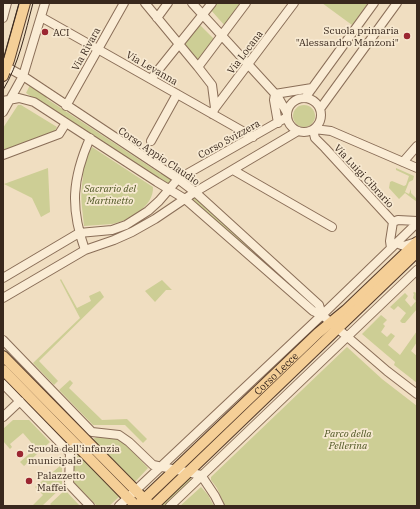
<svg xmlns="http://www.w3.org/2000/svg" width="420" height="509" viewBox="0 0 420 509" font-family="'IBM Plex Serif',serif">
<rect width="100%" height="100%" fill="#f0dec1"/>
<path fill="#cdce95" d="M214,3H244L226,27L210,9Z
M322,3H368L352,25Z
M199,24L215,40L199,62L184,44Z
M30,85L46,96L47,99L161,174L164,173L171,178V183L169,184H164L26,93Z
M293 116a11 11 0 1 1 22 0a11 11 0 1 1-22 0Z
M18,105H21L57,127L55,131L3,152V128Z
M92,147L153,187C154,206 129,221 112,224C103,225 93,225 84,226C83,213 80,199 82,186C82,181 84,178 82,173L88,154Z
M48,168L50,212L41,217L32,198L4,184Z
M396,168L414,176L413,180L409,182L405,192L409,194L411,189V193L417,199V202L405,193L399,199L389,188L390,182L392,181L404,186L406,185L409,176L396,170Z
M194,196L320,310L319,311L289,285L283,283L191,200Z
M61,279L77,308L91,301L89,296L100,291L104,297L39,361L58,381L54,385L33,363L80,318L60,280Z
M162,280L172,290H166L155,302L145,291Z
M414,292L417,293V309L405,323H402L400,321L406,313L398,306L394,310L390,307L405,293L408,296L405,300L411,307L416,301L413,298L414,294L413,293Z
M381,315L387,320L383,324L385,326L381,332L387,337L391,333L395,336L388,345L400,355L417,331V342L411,351L417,356V383L394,365L395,362L362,334Z
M347,347L382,379L417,406V506H225L217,488L211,480V477Z
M70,380L73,383L69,388L102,420L127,419L147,439L143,443L125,425H93L59,390Z
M13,420H29L50,442L24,466L20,462L36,448L23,433L10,444L12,447L10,449L3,441V429Z
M97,437L120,438L148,468L134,483L94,442L93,439Z
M78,455H80L119,495V497L109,506H97L73,482L74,459Z
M60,466H62V487L42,506H32L43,495L35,487Z
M189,478H191V481L164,506H159Z
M201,487L208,495L214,506H180Z
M65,490L80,506H52L50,504Z"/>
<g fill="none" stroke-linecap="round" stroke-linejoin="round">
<defs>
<path id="minor" d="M145,3L198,67L246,3
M192,3L278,97L287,113
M41,17L253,137
M3,18L7,3
M157,18L168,3
M3,65L23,76L178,179L195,192L319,305L322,315
M198,67L212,85L215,108
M151,79L212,3
M275,94L312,88
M275,94L274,100L278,123
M287 115a17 17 0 1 1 34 0a17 17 0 1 1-34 0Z
M305,98L374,3
M3,101L19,98L34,102L157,182L185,199L313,311L322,315L387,371L417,394
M66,106L124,3
M320,109L397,3
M3,112L23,76L45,3
M212,114L215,108L294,3
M314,129L331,131L417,168
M313,130L315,138L325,148L393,222
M151,141L177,94
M3,155L59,134L66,123
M403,162L417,146
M233,170L332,227
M393,222L398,220L417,221
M396,243L404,246L416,242
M391,248L390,241L393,222
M85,250C70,208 72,179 90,138
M3,278L79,233L112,230L126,225L148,211L159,201L178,179L287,117
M3,298L85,250L114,240L132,232L155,219L195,192L298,131
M3,340L92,432L119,435L129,442L153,465L201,475L215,496L220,506
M3,384L70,453
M3,417L20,401
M72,450L70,453L69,484L90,506
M119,506L322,315L417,223
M170,506L417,270"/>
<g id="major">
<path d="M3,76L9,60L25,3"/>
<path d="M3,356L148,503"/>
<path d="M3,370L136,506"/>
<path id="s1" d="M137,506L318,333L346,310L417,242"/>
<path d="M153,506L417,252"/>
</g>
</defs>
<use href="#minor" stroke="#8a6e58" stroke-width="10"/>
<use href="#major" stroke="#573d2c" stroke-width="12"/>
<use href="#minor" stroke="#faecd5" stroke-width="8"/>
<use href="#major" stroke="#f5cf97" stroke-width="10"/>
<path stroke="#39281d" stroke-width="1" d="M3,60L19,3
M3,90C19,64 25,33 33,3"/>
</g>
<g fill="#9b2631" stroke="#f7e9d1" stroke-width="1.5">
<circle cx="45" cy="32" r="4"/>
<circle cx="407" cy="36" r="4"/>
<circle cx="20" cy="454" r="4"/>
<circle cx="29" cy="481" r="4"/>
</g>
<g text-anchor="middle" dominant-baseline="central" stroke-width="3.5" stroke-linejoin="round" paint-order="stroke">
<g font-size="10" fill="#39281d" stroke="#f7e9d1" text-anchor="start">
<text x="399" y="30" text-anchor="end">Scuola primaria<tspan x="399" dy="12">"Alessandro Manzoni"</tspan></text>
<text x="53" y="32">ACI</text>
<text x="28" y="448">Scuola dell'infanzia<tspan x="28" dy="12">municipale</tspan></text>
<text x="37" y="475">Palazzetto<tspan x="37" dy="12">Maffei</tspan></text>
</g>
<g font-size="10" fill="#39281d" stroke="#f7e9d1">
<text transform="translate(86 49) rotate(-61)">Via Rivara</text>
<text transform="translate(245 52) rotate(-53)">Via Locana</text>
<text transform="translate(152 68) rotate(30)">Via Levanna</text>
<text transform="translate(229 139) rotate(-29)">Corso Svizzera</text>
<text transform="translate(159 156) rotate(34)">Corso Appio Claudio</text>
<text transform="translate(364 176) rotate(47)">Via Luigi Cibrario</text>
<text stroke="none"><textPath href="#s1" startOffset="192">Corso Lecce</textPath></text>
</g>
<g font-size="10" font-style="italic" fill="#4e5623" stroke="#f7e9d1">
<text x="110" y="188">Sacrario del<tspan x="110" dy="12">Martinetto</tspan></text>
<text x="348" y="433">Parco della<tspan x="348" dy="12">Pellerina</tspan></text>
</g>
</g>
<rect width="420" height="509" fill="none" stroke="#39281d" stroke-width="8"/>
</svg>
